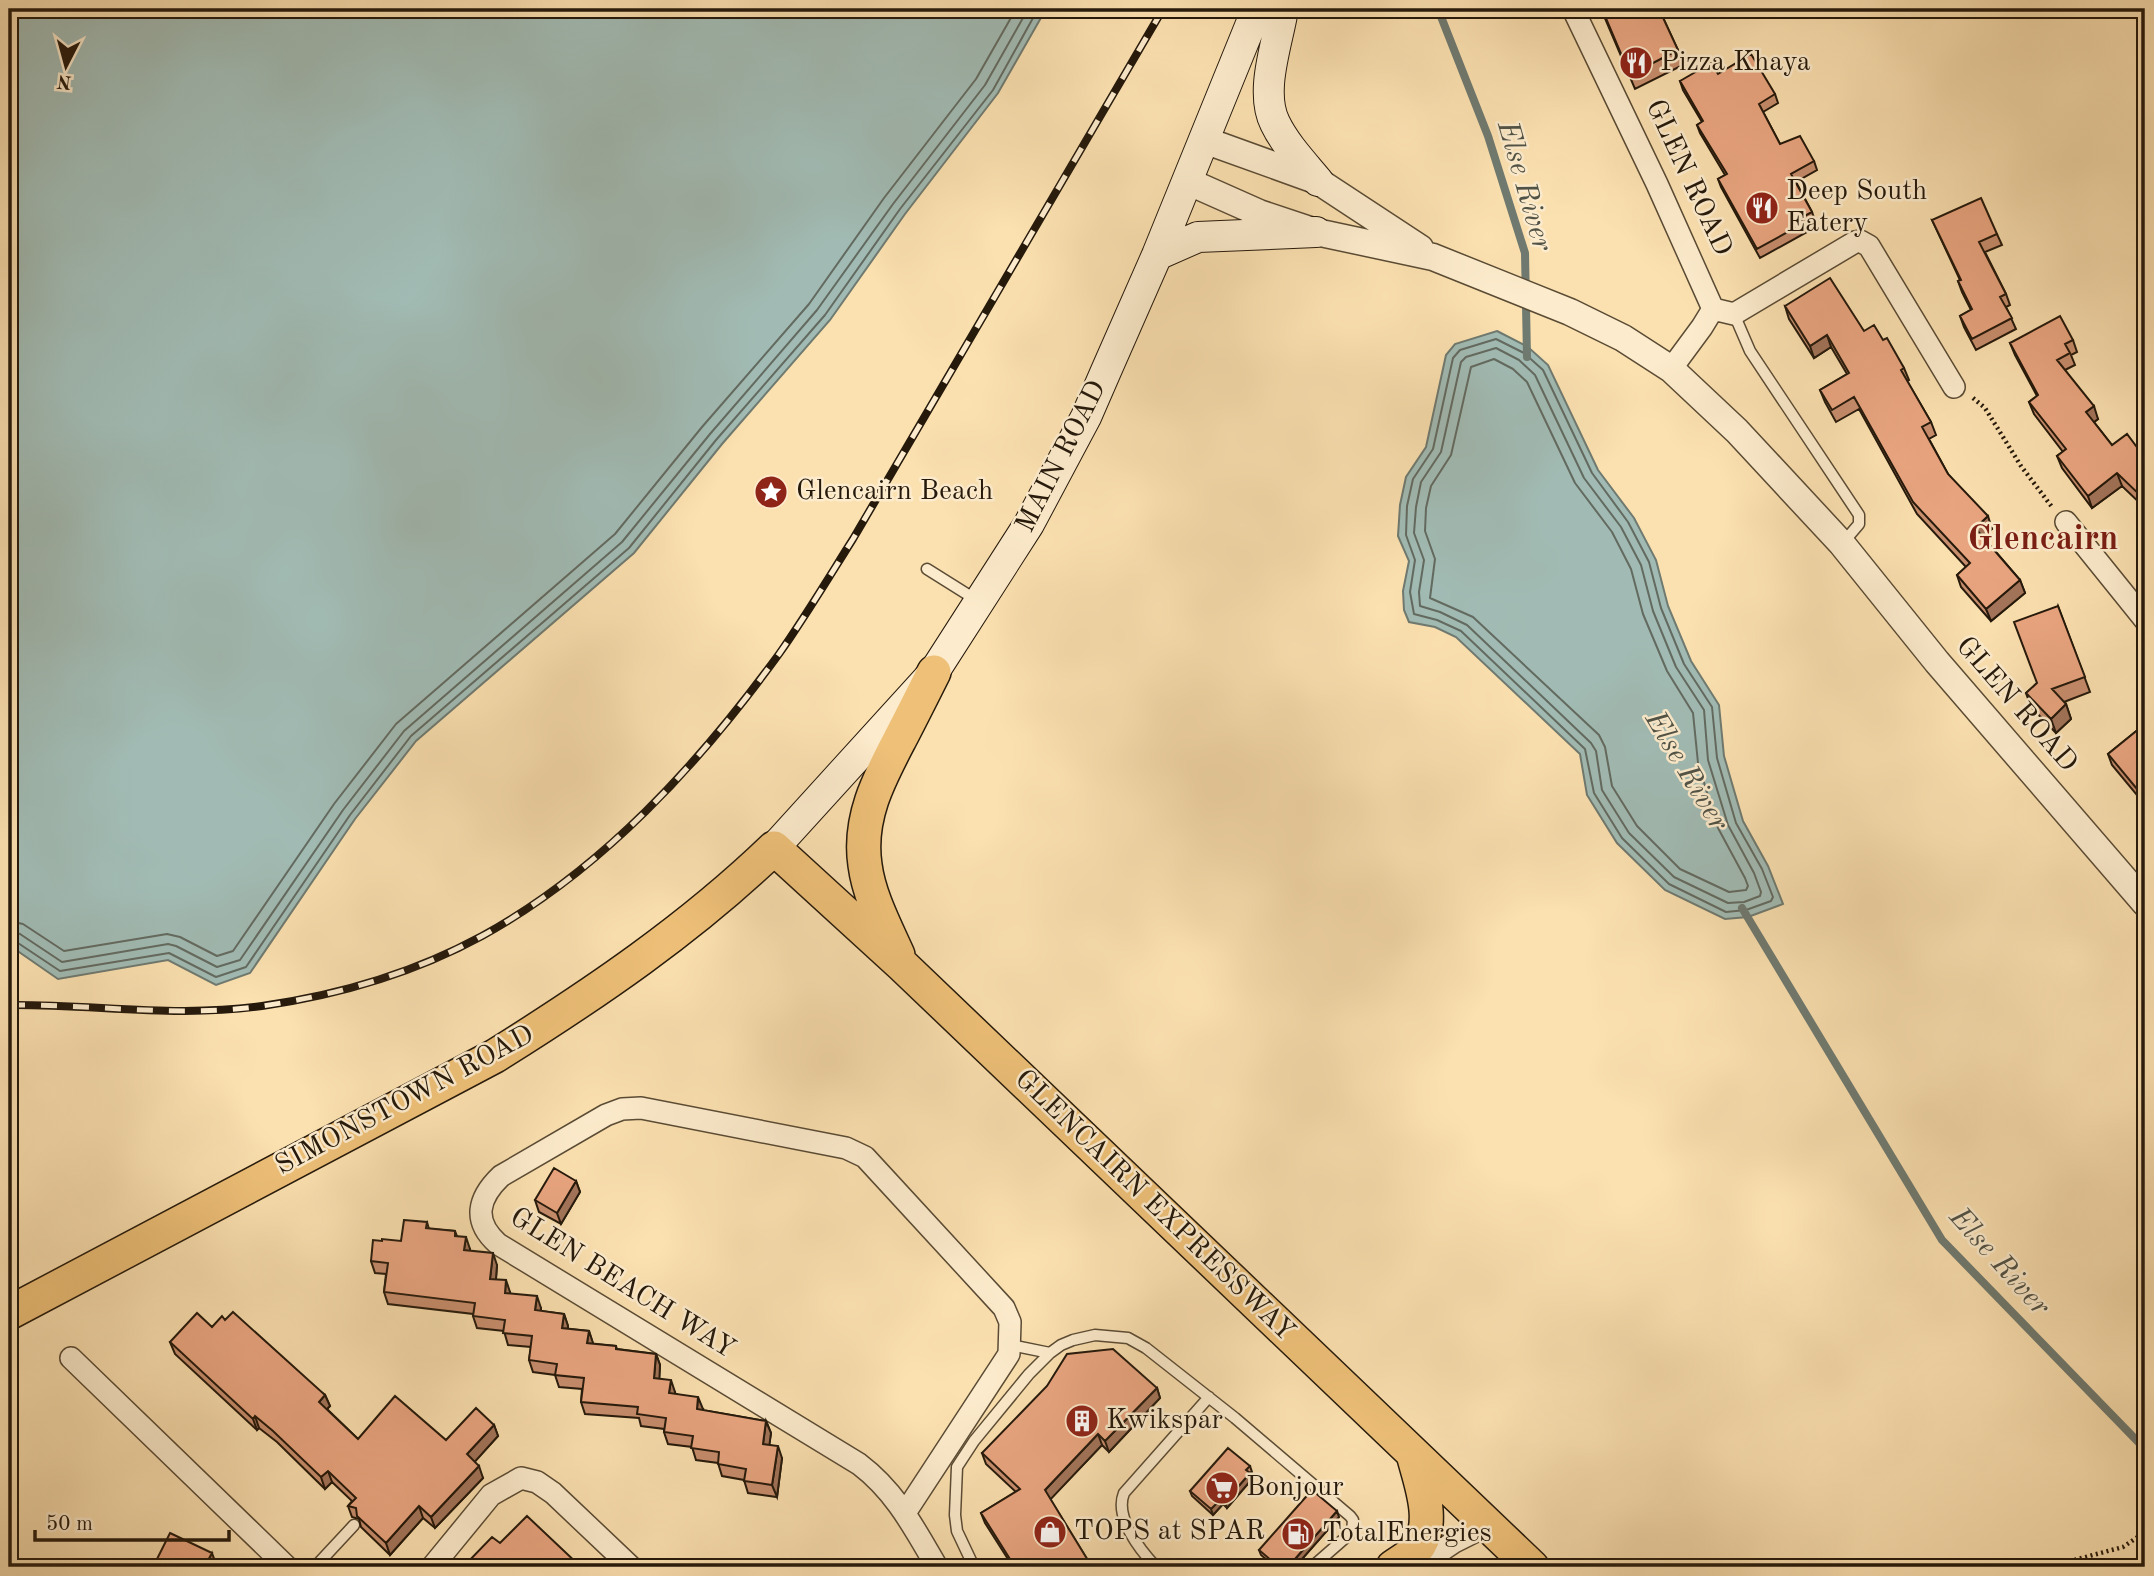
<svg xmlns="http://www.w3.org/2000/svg" width="2154" height="1576" viewBox="0 0 2154 1576" font-family="'Old Standard TT',serif">
<rect width="100%" height="100%" fill="#fbe0b0"/>
<filter id="stains"><feTurbulence type="fractalNoise" baseFrequency=".00286" numOctaves="4"/><feColorMatrix values="0 0 0 0 .2 0 0 0 0 .09 0 0 0 0 .02 0 0 0 .5 -.17"/></filter>
<radialGradient id="worn" r=".72"><stop offset=".6" stop-color="#630" stop-opacity="0"/><stop offset="1" stop-color="#630" stop-opacity=".3"/></radialGradient>
<path fill="#a1bbb4" stroke="#6f7a70" stroke-width="2" d="M9,9H1046L998,93L905,214L830,320L722,444L634,553L416,741L355,819L250,973L216,985L168,960L58,979L9,945Z
M1497,331L1528,347L1548,365L1598,470L1634,518L1656,560L1668,606L1691,661L1719,705L1724,756L1743,821L1768,866L1783,904L1748,917L1725,919L1665,890L1617,843L1587,795L1580,754L1456,637L1435,627L1409,622L1404,610L1403,591L1409,561L1398,536L1400,505L1406,477L1426,447L1446,355L1455,344Z"/>
<g fill="none" stroke-linecap="round" stroke-linejoin="round">
<path stroke="#636a60" stroke-width="2" d="M1496,339L1524,353L1543,370L1592,473L1628,522L1649,562L1661,608L1684,664L1712,707L1717,758L1736,823L1762,869L1773,897L1771,901L1746,910L1726,912L1669,884L1622,838L1594,793L1585,749L1461,631L1437,620L1414,614L1410,592L1415,560L1406,535L1407,506L1413,479L1433,449L1453,358L1460,350Z
M1496,348L1519,360L1535,375L1584,478L1621,527L1641,565L1653,611L1676,667L1704,710L1708,760L1728,825L1754,873L1761,892L1760,896L1744,902L1728,903L1674,877L1629,833L1602,790L1596,751L1591,743L1467,625L1440,612L1420,606L1419,592L1424,560L1414,533L1416,507L1421,482L1441,452L1461,362L1466,357Z
M1494,359L1513,369L1527,382L1575,483L1612,532L1631,569L1643,614L1667,671L1693,713L1698,763L1718,828L1745,878L1748,886L1746,890L1729,892L1680,869L1637,826L1612,786L1605,747L1599,735L1473,617L1430,598L1435,559L1425,531L1426,508L1431,486L1451,455L1471,367Z
M9,921L23,924L64,951L167,934L180,937L217,956L233,951L334,804L396,724L615,534L702,427L809,304L884,198L976,79L1016,9
M9,931L20,934L62,962L168,944L176,946L217,967L240,960L343,810L404,731L622,542L710,434L817,310L893,204L985,85L1028,9
M9,940L15,941L60,971L169,953L216,977L246,967L350,815L411,736L629,548L716,440L825,315L900,209L993,90L1038,9"/>
<path stroke="#6f7a70" stroke-width="8" d="M1438,9L1488,136L1525,253L1527,357
M1742,908L1942,1240L2145,1449"/>
<defs>
<path id="service" d="M1734,314L1750,351L1859,515V524L1842,544
M927,569L978,601
M1010,1345L1050,1353
M315,1567L354,1525
M974,1567L957,1531L955,1515L957,1467L974,1441L1029,1374L1050,1353L1061,1345L1073,1340L1095,1335L1128,1338L1146,1348L1235,1418L1350,1516L1353,1520L1352,1532L1312,1567
M1156,1567C1140,1550 1114,1517 1124,1493L1209,1397"/>
<path id="minor" d="M1573,9L1657,184L1713,309L1702,327L1671,369
M1713,309L1734,314L1855,242L1860,241L1869,246L1954,387
M2066,522L2145,620
M71,1358L287,1567
M905,1513L1009,1354L1010,1322L1004,1308L865,1157L846,1148L641,1108L622,1109L606,1115L501,1176C478,1198 472,1221 498,1244L859,1464C896,1492 914,1528 937,1567
M432,1567L491,1495L521,1478L537,1482L553,1493L631,1567
M1417,1567L1454,1542L1488,1525"/>
<path id="tertiary" d="M1204,140L1318,181L1420,248
M1187,181L1259,213L1316,232L1433,257L1570,312L1623,338L1671,369L1737,431L1842,544L1937,662L2145,903"/>
<path id="secondary" d="M1283,9C1278,42 1259,91 1275,123C1285,144 1303,163 1318,181
M1157,255L1198,237L1316,232
M774,848L934,672L1029,524L1086,417L1106,371L1157,255L1257,9"/>
<path id="primary" d="M898,955C885,926 869,896 865,865C858,818 879,779 900,739C912,716 923,694 934,672
M9,1313L495,1056C594,994 690,929 774,848L902,965L1532,1567
M1393,1567C1400,1562 1409,1557 1415,1551C1438,1525 1420,1482 1413,1454"/>
</defs>
<use href="#service" stroke="#5a4b34" stroke-width="13"/>
<use href="#minor" stroke="#5a4b34" stroke-width="24"/>
<use href="#tertiary" stroke="#5a4b34" stroke-width="29"/>
<use href="#secondary" stroke="#25190b" stroke-width="32"/>
<use href="#primary" stroke="#25190b" stroke-width="36"/>
<path stroke="#25190b" stroke-width="4.5" stroke-dasharray="2 3.5" stroke-linecap="butt" d="M1973,398L1985,408L2021,466L2052,507
M2048,1567L2123,1547L2145,1532"/>
<use href="#service" stroke="#fcebcc" stroke-width="10"/>
<use href="#minor" stroke="#fcebcc" stroke-width="21"/>
<use href="#tertiary" stroke="#fcebcc" stroke-width="26"/>
<use href="#secondary" stroke="#fcebcc" stroke-width="30"/>
<use href="#primary" stroke="#eec078" stroke-width="33"/>
<defs>
<path id="rail" d="M9,1005C94,1004 177,1018 262,1006C338,995 414,973 482,936C602,870 699,764 779,654C805,617 829,577 853,539L1163,9"/>
</defs>
<use href="#rail" stroke="#25190b" stroke-width="8"/>
<use href="#rail" stroke="#fcebcc" stroke-width="5" stroke-dasharray="16" stroke-linecap="butt"/>
</g>
<path fill="#c88e6e" stroke="#25190b" stroke-width="2" d="M1601,9H1659L1678,50L1683,65L1635,89Z
M1718,74L1775,94L1778,103L1763,112L1780,144L1814,161L1817,170L1796,182L1812,212L1815,221L1805,226L1807,232L1760,258L1721,187L1718,179L1725,175L1700,133L1697,125L1702,122L1683,90L1680,81Z
M1932,220L1997,234L2002,245L1985,252L2006,294L2010,305L2006,307L2016,329L1976,350L1964,327L1960,316L1971,310L1962,292L1958,281L1960,280Z
M1785,306L1864,331L1883,340L1904,368L1909,380L1907,381L1931,422L1936,435L1929,439L1948,474L1992,529L1983,537L2020,580L2025,593L1991,621L1961,587L1957,575L1966,567L1917,514L1859,409L1836,422L1825,402L1820,390L1847,374L1831,347L1814,358L1789,319Z
M2073,340L2077,352L2071,355L2075,365L2065,370L2098,419L2094,422L2112,445L2145,458V508L2122,486L2092,508L2062,468L2057,456L2063,452L2034,414L2029,402L2037,396L2015,355L2010,343Z
M2058,606L2090,692L2064,702L2066,704L2071,719L2056,733L2031,707L2026,693L2037,683Z
M2145,724L2141,800L2112,765L2108,754Z
M576,1181L580,1192L561,1224L539,1212L535,1200Z
M427,1222L429,1229L455,1231L457,1236L470,1249V1251L497,1265L496,1279L510,1292V1293L541,1308V1311L564,1314L568,1326V1329L589,1331L593,1344L616,1346L617,1349L656,1354L660,1365L659,1378L675,1392V1393L703,1409L702,1410L766,1421L771,1433L769,1445L782,1458L777,1497L748,1493L744,1480L722,1476L718,1463L696,1460L692,1447L668,1444L664,1432V1429L641,1426L639,1418L585,1414L581,1402L582,1389L559,1387L555,1375L533,1372L529,1360L531,1347L508,1345L504,1331L477,1328L473,1316V1314L388,1304L384,1292L386,1274L375,1273L371,1261L382,1241H401Z
M225,1320L325,1395L330,1406L327,1409L358,1439L446,1440L494,1425L498,1436L474,1462L483,1478L435,1528L423,1518L390,1555L361,1527L359,1519L352,1517L348,1506L352,1501L332,1482L325,1489L277,1442L259,1428L257,1430L175,1354L170,1342L212,1327Z
M1157,1388L1160,1398L1109,1452L1102,1445L1050,1499L1092,1567H1013L985,1523L981,1513L1016,1492L986,1464L982,1453Z
M1250,1466L1252,1472L1250,1473L1252,1479L1227,1508L1223,1504L1213,1515L1192,1496L1190,1491Z
M1339,1517L1295,1567H1275L1261,1555L1259,1550Z"/>
<path fill="#a3745a" stroke="#25190b" stroke-width="2" d="M1827,335L1831,347L1814,358L1810,346Z
M2094,406L2098,419L2090,425L2086,412Z
M2117,473L2122,486L2092,508L2088,496Z
M1988,516L1992,529L1980,540L1975,528Z
M2020,580L2025,593L1991,621L1986,609Z
M2066,704L2071,719L2056,733L2051,719Z
M2145,782V797L2141,800L2137,789Z
M576,1181L580,1192L561,1224L557,1213Z
M466,1237L470,1249L469,1262L464,1250Z
M493,1253L497,1265L495,1291L490,1279Z
M506,1280L510,1292L509,1305L505,1293Z
M537,1296L541,1308L539,1322L535,1310Z
M564,1314L568,1326L566,1340L562,1328Z
M589,1331L593,1343L592,1355L587,1343Z
M656,1354L660,1365L659,1389L654,1378Z
M671,1380L675,1392L674,1405L669,1393Z
M1157,1388L1160,1398L1109,1452L1105,1441Z
M325,1395L330,1406L323,1413L319,1402Z
M698,1397L703,1409L701,1421L697,1409Z
M255,1416L259,1428L257,1430L253,1419Z
M766,1421L771,1433L768,1456L763,1444Z
M494,1425L498,1436L471,1466L467,1454Z
M1098,1434L1102,1445L1049,1501L1045,1490Z
M778,1446L782,1458L777,1497L772,1485Z
M479,1466L483,1478L435,1528L431,1517Z
M328,1471L332,1482L325,1489L321,1477Z
M1250,1473L1252,1479L1227,1508L1225,1502Z
M1221,1499L1223,1504L1213,1515L1211,1509Z
M419,1506L423,1518L390,1555L386,1543Z
M1337,1511L1339,1517L1295,1567H1288Z
M212,1553L216,1564L214,1567H207L206,1564Z"/>
<path fill="#e9a580" stroke="#25190b" stroke-width="2" d="M1602,9H1659L1678,50L1630,75Z
M1751,54L1775,94L1759,104L1780,144L1800,136L1814,161L1791,174L1812,212L1801,218L1804,223L1757,249L1718,179L1727,174L1697,125L1703,121L1680,81L1711,63L1718,74Z
M1981,198L1997,234L1979,242L2006,294L2000,297L2012,318L1972,339L1960,316L1972,309L1958,281L1961,280L1932,220Z
M1830,278L1864,331L1874,325L1883,340L1887,338L1904,368L1901,370L1931,422L1922,427L1948,474L1988,516L1975,528L2020,580L1986,609L1957,575L1970,563L1913,502L1854,397L1832,410L1820,390L1849,373L1827,335L1810,346L1785,306Z
M2060,316L2073,340L2065,344L2070,353L2057,360L2094,406L2086,412L2112,445L2127,434L2145,458V500L2117,473L2088,496L2057,456L2066,449L2029,402L2038,395L2010,343Z
M2058,606L2085,677L2052,689L2066,704L2051,719L2026,693L2037,683L2014,622Z
M2145,724V782L2137,789L2108,754Z
M554,1168L576,1181L557,1213L535,1200Z
M404,1220L427,1222L426,1228L455,1231V1236L466,1237L464,1250L493,1253L490,1279L506,1280L505,1293L537,1296L535,1310L564,1314L562,1328L589,1331L587,1343L616,1346V1349L656,1354L654,1378L671,1380L669,1393L698,1397L697,1409L766,1421L763,1444L778,1446L772,1485L744,1481L746,1469L718,1464L719,1452L691,1448L693,1436L664,1432L666,1418L637,1414L638,1407L581,1402L584,1378L555,1375L557,1364L529,1360L532,1336L503,1333L505,1320L473,1316L475,1303L384,1292L388,1263L371,1261L373,1240L382,1241V1239L401,1241Z
M233,1312L325,1395L319,1402L358,1439L395,1396L446,1440L476,1408L494,1425L467,1454L479,1466L431,1517L419,1506L386,1543L357,1516L356,1508L348,1506L356,1498L328,1471L321,1477L273,1431L255,1416L253,1419L170,1342L197,1313L212,1327L222,1316L225,1320Z
M1113,1349L1157,1388L1105,1441L1098,1434L1045,1490L1092,1567H1015L981,1513L1020,1489L982,1453L1047,1386L1067,1354Z
M1228,1448L1250,1466L1246,1470L1250,1473L1225,1502L1221,1499L1211,1509L1190,1491Z
M1312,1490L1337,1511L1288,1567H1279L1259,1550Z
M527,1516L581,1567H463L492,1537L500,1543Z
M170,1533L212,1553L206,1564L212,1567H153Z"/>
<defs>
<symbol id="restaurant-disc" viewBox="-11 -11 22 22"><circle r="9.5" fill="#8f2418" stroke="#fcebcc"/><path d="M-5-6h1v4h1v-4h1v4h1v-4h1v5L-1.5 .5V6h-2V.5L-5-1ZM5-6V6H3V1.5H1.5Q1.5-4 5-6Z" fill="#fff"/></symbol>
<symbol id="sight-disc" viewBox="-11 -11 22 22"><circle r="9.5" fill="#8f2418" stroke="#fcebcc"/><path d="M0-6L1.8-2.2L6-1.7L2.9 1.2L3.7 5.4L0 3.3L-3.7 5.4L-2.9 1.2L-6-1.7L-1.8-2.2Z" fill="#fff"/></symbol>
<symbol id="building-disc" viewBox="-11 -11 22 22"><circle r="9.5" fill="#8f2418" stroke="#fcebcc"/><path d="M-4-6H4V6H1V3H-1V6H-4ZM-2.5-4.3h1.7v1.8h-1.7ZM.8-4.3h1.7v1.8H.8ZM-2.5-1h1.7V.8h-1.7ZM.8-1h1.7V.8H.8Z" fill="#fff"/></symbol>
<symbol id="supermarket-disc" viewBox="-11 -11 22 22"><circle r="9.5" fill="#8f2418" stroke="#fcebcc"/><path d="M-6-5.5h2.5l.6 2H6L4.5 2H-2.5L-4.4-4H-6ZM-1.5 3.2a1.3 1.3 0 1 0 .1 0ZM3 3.2a1.3 1.3 0 1 0 .1 0Z" fill="#fff"/></symbol>
<symbol id="shop-disc" viewBox="-11 -11 22 22"><circle r="9.5" fill="#8f2418" stroke="#fcebcc"/><path d="M-5-2.5h2.3a2.7 3.5 0 0 1 5.4 0H5L5.5 6h-11ZM-1.5-2.5h3a1.5 2.3 0 0 0-3 0Z" fill="#fff"/></symbol>
<symbol id="fuel-disc" viewBox="-11 -11 22 22"><circle r="9.5" fill="#8f2418" stroke="#fcebcc"/><path d="M-5.5-6h7V0h2V4h1.3V-2.5L3-4.5l.8-.8L6-3V5H2.5V1h-1V6h-7ZM-4.2-4.7v3.2H.2V-4.7Z" fill="#fff"/></symbol>
</defs>
<g fill-rule="evenodd">
<use href="#restaurant-disc" x="1617" y="44" width="38" height="38"/>
<use href="#restaurant-disc" x="1743" y="189" width="38" height="38"/>
<use href="#sight-disc" x="752" y="473" width="38" height="38"/>
<use href="#building-disc" x="1063" y="1402" width="38" height="38"/>
<use href="#supermarket-disc" x="1203" y="1469" width="38" height="38"/>
<use href="#shop-disc" x="1031" y="1513" width="38" height="38"/>
<use href="#fuel-disc" x="1279" y="1515" width="38" height="38"/>
</g>
<g text-anchor="middle" dominant-baseline="central" stroke-width="5" stroke-linejoin="round" paint-order="stroke">
<g font-size="28" fill="#25190b" stroke="#fcebcc" text-anchor="start">
<text x="1660" y="63">Pizza Khaya</text>
<text x="1786" y="192">Deep South<tspan x="1786" dy="32">Eatery</tspan></text>
<text x="796" y="492">Glencairn Beach</text>
<text x="1106" y="1421">Kwikspar</text>
<text x="1246" y="1488">Bonjour</text>
<text x="1074" y="1532">TOPS at SPAR</text>
<text x="1322" y="1534">TotalEnergies</text>
</g>
<g font-size="28" fill="#25190b" stroke="#fcebcc">
<text transform="translate(1688 178) rotate(65)">GLEN ROAD</text>
<text transform="translate(1062 457) rotate(-63)">MAIN ROAD</text>
<text transform="translate(2016 705) rotate(49)">GLEN ROAD</text>
<text transform="translate(405 1101) rotate(-28)">SIMONSTOWN ROAD</text>
<text transform="translate(1154 1206) rotate(44)">GLENCAIRN EXPRESSWAY</text>
<text transform="translate(622 1284) rotate(32)">GLEN BEACH WAY</text>
</g>
<g font-size="30" font-style="italic" fill="#505246" stroke="#fcebcc">
<text transform="translate(1524 186) rotate(74)">Else River</text>
<text transform="translate(1686 771) rotate(59)">Else River</text>
<text transform="translate(1999 1262) rotate(48)">Else River</text>
</g>
<g font-size="35" font-weight="bold" fill="#7a1f14" stroke="#fcebcc">
<text x="2043" y="539">Glencairn</text>
</g>
</g>
<rect width="2154" height="1576" fill="none" stroke="#fbe0b0" stroke-width="35"/>
<rect x="10" y="10" width="2133" height="1555" fill="none" stroke="#25190b" stroke-width="3.5"/>
<rect x="18" y="18" width="2119" height="1541" fill="none" stroke="#25190b" stroke-width="2"/>
<g transform="translate(66 66) rotate(186)" stroke="#fcebcc" stroke-width="5" paint-order="stroke">
<path d="M0-5L12 26L0 18L-12 26Z" fill="#25190b"/>
<text y="-10" font-size="19" font-weight="bold" text-anchor="middle" fill="#25190b">N</text>
</g>
<path d="M35 1530v10h194v-10" fill="none" stroke="#25190b" stroke-width="3.5"/>
<text x="46" y="1530" font-size="21" fill="#25190b" stroke="#fcebcc" stroke-width="5" paint-order="stroke">50 m</text>
<rect width="100%" height="100%" filter="url(#stains)"/>
<rect width="100%" height="100%" fill="url(#worn)"/>
</svg>
